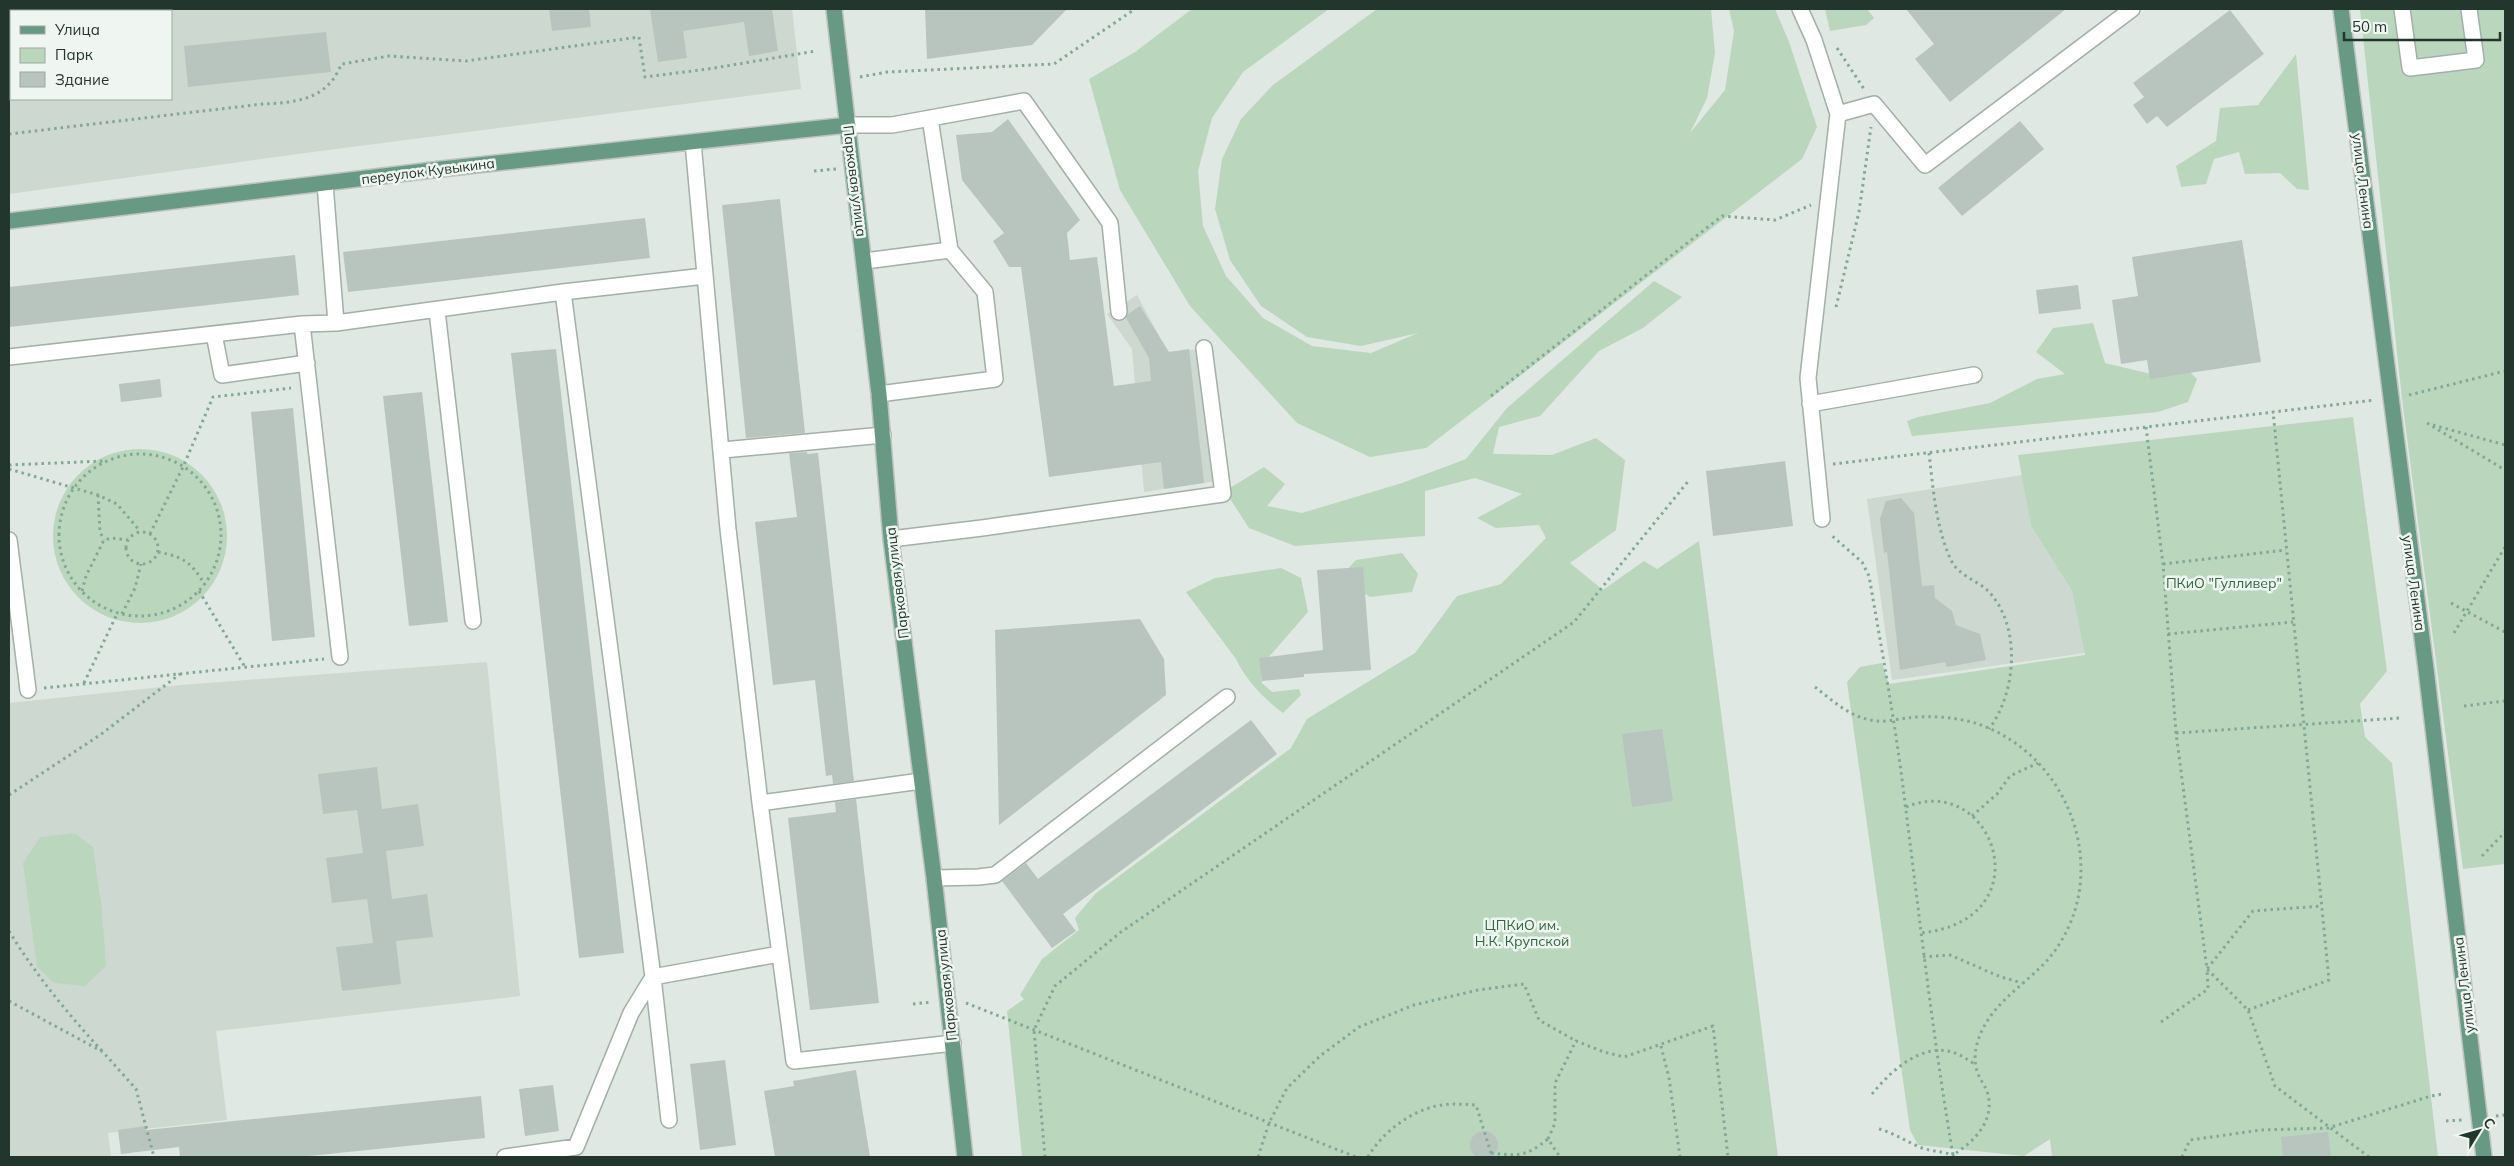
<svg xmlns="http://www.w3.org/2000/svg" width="2514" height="1166" viewBox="0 0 2514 1166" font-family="Mulish,sans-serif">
<rect width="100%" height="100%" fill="#dfe8e2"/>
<path fill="#cdd8d1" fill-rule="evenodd" d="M9,9H792L801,89L305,153L9,194ZM11,11H171V99H11Z
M1137,295L1168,352L1211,348L1230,479L1144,492L1132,349L1107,314Z
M2022,475L2031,526L2072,591L2085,653L1892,680L1867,499Z
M487,662L520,996L216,1031L227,1120L108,1133L111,1157H9V703L181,685Z"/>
<path fill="#bad7bd" d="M1192,9H1329L1243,72L1212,118L1198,171L1203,226L1226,276L1263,318L1312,346L1371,353L1418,333L1361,346L1307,337L1261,306L1230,260L1215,209L1222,159L1241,119L1273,85L1377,9H1711L1715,53L1707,98L1690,133L1725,90L1734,31L1729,9H1775L1789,42L1817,127L1802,159L1426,448L1370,457L1297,423L1190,306L1120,190L1089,79L1135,52Z
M1825,9H1867L1874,18L1866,25L1830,31Z
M2360,9H2505V864L2463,869L2402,399Z
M2296,54L2309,190L2297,189L2280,173L2245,174L2239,152L2214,159L2206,184L2181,187L2176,166L2216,141L2220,108L2258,105Z
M1654,281L1682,297L1643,328L1599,351L1540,416L1499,427L1493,454L1552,455L1596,438L1625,460L1616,530L1570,563L1603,590L1644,561L1657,569L1699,541L1778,1157H1022L1007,1011L1024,999L1020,995L1042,959L1079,930L1075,918L1095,894L1291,748L1307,719L1415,653L1457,596L1501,584L1546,538L1539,525L1496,528L1477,518L1522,494L1475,478L1425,491V536L1295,546L1249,528L1225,491L1264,467L1285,484L1267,506L1302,513L1402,483L1466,459L1507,408Z
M2093,323L2105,363L2147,373L2185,367L2197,379L2188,402L2158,412L1912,436L1907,421L1918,417L1990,403L2037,379L2065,374L2036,352L2053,328Z
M2353,417L2387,671L2360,704L2365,737L2392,763L2438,1157H2052L2050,1139L2024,1156L1918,1145L1910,1130L1847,682L1860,667L1882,663L1889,684L2085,655L2072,591L2031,526L2018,455Z
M53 536a87 87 0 1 1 174 0a87 87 0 1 1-174 0Z
M1402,553L1418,574L1412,592L1370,597L1340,577L1356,560Z
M1281,568L1301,578L1308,612L1261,666L1262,683L1272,692L1299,689L1301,695L1283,713C1264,699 1246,680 1236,659L1186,592L1215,578Z
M74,833L93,847L102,910L106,966L85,986L54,983L37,967L23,863L40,837Z"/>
<path fill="#b8c5be" d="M549,9H589L591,27L552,31Z
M650,9H772L778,51L749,56L744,22L683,31L687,58L658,62Z
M925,9H1067L1032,45L927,59Z
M1906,9H2066L1950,102L1915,59L1934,44Z
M2230,10L2264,54L2167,127L2157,116L2147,124L2133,105L2144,97L2133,83Z
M326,32L331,72L188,87L184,46Z
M1008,119L1080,220L1067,233L1070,260L1097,257L1114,386L1151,381L1149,358L1126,318L1128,314L1140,306L1169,352L1189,349L1204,483L1164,489L1161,462L1049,477L1021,267H1009L993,241L1004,233L962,180L956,135L992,132Z
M2020,121L2044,149L1962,216L1938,188Z
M780,199L805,433L746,438L722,205Z
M645,218L650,258L348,292L343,252Z
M2242,240L2261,362L2150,379L2147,360L2121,364L2112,300L2138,296L2132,257Z
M295,255L299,295L9,327V287Z
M2078,285L2081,309L2039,314L2036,290Z
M556,349L624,953L579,958L511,353Z
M160,379L162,397L121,402L119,384Z
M422,392L448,622L409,626L383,396Z
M293,408L315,637L272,641L251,412Z
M807,452V454L818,453L853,773L854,781L833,784L832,775L826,776L815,680L773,685L755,522L797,517L789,453Z
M1785,461L1793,526L1713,536L1706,471Z
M1901,498L1914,513L1922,586L1934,585L1935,598L1952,611L1956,625L1980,634L1986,660L1947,667L1945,662L1900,670L1887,552L1884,553L1880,519L1886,501Z
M1363,567L1371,670L1304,674V677L1262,681L1259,658L1323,650L1317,570Z
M1140,619L1164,659L1166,695L999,825L995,630Z
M1251,720L1277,754L1063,914L1076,931L1052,948L1002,881L1026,863L1038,879Z
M1662,729L1673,801L1632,807L1622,734Z
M377,767L382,809L418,804L424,846L386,851L392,899L427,894L433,937L396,941L401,984L342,991L336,947L373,943L367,899L332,903L326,858L363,853L357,810L323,814L318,774Z
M856,799L879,1003L810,1010L788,818L836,812L835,802Z
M725,1060L736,1145L700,1150L690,1064Z
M856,1070L870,1157H775L764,1091L794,1086L793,1081Z
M553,1085L559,1131L525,1136L519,1089Z
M481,1096L485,1138L299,1157H180L179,1147L121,1154L118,1130L146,1126V1130Z
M1470 1145a14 14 0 1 1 28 0a14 14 0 1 1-28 0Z
M2328,1132L2331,1157H2283L2281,1137Z"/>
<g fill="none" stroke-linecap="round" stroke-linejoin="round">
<defs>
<path id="minor" d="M1800,9L1814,40L1838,114L1808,378L1822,519
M2402,9L2410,68L2476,60L2469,9
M1838,114L1874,104L1925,165L2132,9
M848,125H892L1024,101L1110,223L1119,312
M693,142L728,529L760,803L794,1061L953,1043
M325,184L336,323
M865,261L950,250
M563,292L653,977L669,1120
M437,311L473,621
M302,324L340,657
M214,334L222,375L307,363
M9,357L302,324L336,323L563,292L705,276
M879,394L995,379L985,292L950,250L930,118
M1810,404L1974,375
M723,450L883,435
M891,539L982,528L1223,494L1204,348
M9,540L28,690
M760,803L921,781
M934,878L978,877L995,875L1227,697
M505,1157L576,1147L631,1013L653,977L779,954"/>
<path id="major" d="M834,9L879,394L891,539L934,878L965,1157
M2341,9L2426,669L2484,1157
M9,221L441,169L848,125"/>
</defs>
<use href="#minor" stroke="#a3afa8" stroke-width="18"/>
<use href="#major" stroke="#bdc3c0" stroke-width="18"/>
<path stroke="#83a896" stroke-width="3" stroke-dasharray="2.5 4" stroke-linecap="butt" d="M1837,48L1864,89
M860,77L887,72L1054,64L1135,9
M9,134L262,104C285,103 312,102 329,84C335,79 338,70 342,64L389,56L466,61L639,37L645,77L708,69L816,51
M814,171L836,169
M1836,307L1859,212L1871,127
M2409,395L2505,371
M1491,396L1722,216L1775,220L1811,205
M2427,423L2505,470
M2433,425L2505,445
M2146,427L2163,564L2176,733L2207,969L2248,1010L2275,1086L2369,1157
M1929,453C1933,488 1936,528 1951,560C1957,574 1975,580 1986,589C2022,623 2017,692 1989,729
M59 535a81 81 0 1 1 162 0a81 81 0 1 1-162 0Z
M1833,464L2375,400
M9,465L103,461
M9,469L98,495L117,504L140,531
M98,495L100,532L104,540
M126 548a16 16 0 1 1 32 0a16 16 0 1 1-32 0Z
M150,534L183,467L213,397L291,388
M158,552C184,557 191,562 205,585
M2163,564L2286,550
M82,591L86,576L104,540L112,538L128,540
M199,591L245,667
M2451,603L2505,632
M122,614L135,588L141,564
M2454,633L2505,547
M2168,634L2293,622
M84,683L117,614
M1815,687C1833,701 1852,719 1877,721C1887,722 1897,719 1907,718C1928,715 1957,717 1978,724C2066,754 2110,863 2060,943C2044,970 2017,985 1997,1008C1983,1024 1970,1049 1977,1071C1979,1078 1984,1084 1987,1091C1996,1120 1975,1141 1953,1155C1933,1038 1920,921 1905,803C1896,727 1882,651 1869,576L1862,562L1830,534
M44,688L324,659
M2464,706L2505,701
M2176,733L2400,718
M9,795L100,735L180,674
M1906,807C1994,770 2046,921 1920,933
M1972,816L1997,794L2010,776L2038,763
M2482,856L2505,832
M9,931C35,974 68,1014 102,1051
M1923,957L1950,955L2001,977L2022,983
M9,1001L103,1052L136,1089L154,1157
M966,1003L1356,1157
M913,1004L932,1002
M2248,1010L2329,980L2273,411
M2161,1022L2208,989L2207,969L2253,911L2322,906
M1661,1046L1669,1078L1680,1157
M1872,1094C1890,1072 1920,1043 1952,1052C1960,1054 1968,1060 1976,1065
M2496,1116L2505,1115
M2446,1121L2463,1120
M1879,1129C1894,1133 1907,1142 1922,1148C1934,1152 1945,1151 1956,1157
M1548,1139L1555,1123V1083L1576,1041L1604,1052L1624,1057L1713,1026L1728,1157
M1491,1153C1520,1156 1525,1157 1548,1139L1560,1157
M1045,1157L1034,1030L1055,986L1121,932L1574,622L1690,479
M1258,1157L1269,1123L1287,1088L1320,1056L1359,1027L1414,1005L1478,990L1524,984L1539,1020L1576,1041
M1368,1157C1381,1134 1407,1114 1432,1107C1446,1103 1461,1104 1476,1105L1491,1153L1489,1157
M2182,1157L2190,1140L2261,1130L2328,1128L2431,1096L2443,1094"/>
<use href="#minor" stroke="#fff" stroke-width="15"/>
<use href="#major" stroke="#689984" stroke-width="15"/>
</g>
<g text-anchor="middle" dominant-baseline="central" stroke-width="5" stroke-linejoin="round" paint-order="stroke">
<g font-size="14" fill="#22362d" stroke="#eff5f1">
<text transform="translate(428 171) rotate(-7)">переулок Кувыкина</text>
<text transform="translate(855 181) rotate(83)">Парковая улица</text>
<text transform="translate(2363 181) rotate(83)">улица Ленина</text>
<text transform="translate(897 583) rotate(-97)">Парковая улица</text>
<text transform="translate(2414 583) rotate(82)">улица Ленина</text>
<text transform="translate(946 985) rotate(-96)">Парковая улица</text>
<text transform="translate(2464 985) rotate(-97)">улица Ленина</text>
</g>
<g font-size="14" fill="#31683d" stroke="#eff5f1">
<text x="2224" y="583">ПКиО "Гулливер"</text>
<text x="1522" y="925">ЦПКиО им.<tspan x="1522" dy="16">Н.К. Крупской</tspan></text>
</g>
</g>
<rect width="2514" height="1166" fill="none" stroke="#22362d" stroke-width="20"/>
<rect x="10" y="10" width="162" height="90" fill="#eff5f1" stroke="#9da9a3"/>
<rect x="20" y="26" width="25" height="8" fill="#689984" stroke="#9da9a3"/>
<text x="55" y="35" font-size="15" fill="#22362d">Улица</text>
<rect x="20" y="48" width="25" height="15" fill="#bad7bd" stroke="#9da9a3"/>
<text x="55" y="60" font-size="15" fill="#22362d">Парк</text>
<rect x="20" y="72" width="25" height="15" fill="#b8c5be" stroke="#9da9a3"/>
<text x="55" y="85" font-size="15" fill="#22362d">Здание</text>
<g transform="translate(2479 1131) rotate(53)" stroke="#eff5f1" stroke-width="4" paint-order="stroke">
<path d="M0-4L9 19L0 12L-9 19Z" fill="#22362d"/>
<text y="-8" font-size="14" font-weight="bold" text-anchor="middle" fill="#22362d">С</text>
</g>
<path d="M2344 32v8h156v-8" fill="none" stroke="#22362d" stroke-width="2.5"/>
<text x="2352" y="32" font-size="15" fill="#22362d" stroke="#eff5f1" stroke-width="4" paint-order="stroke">50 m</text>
</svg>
